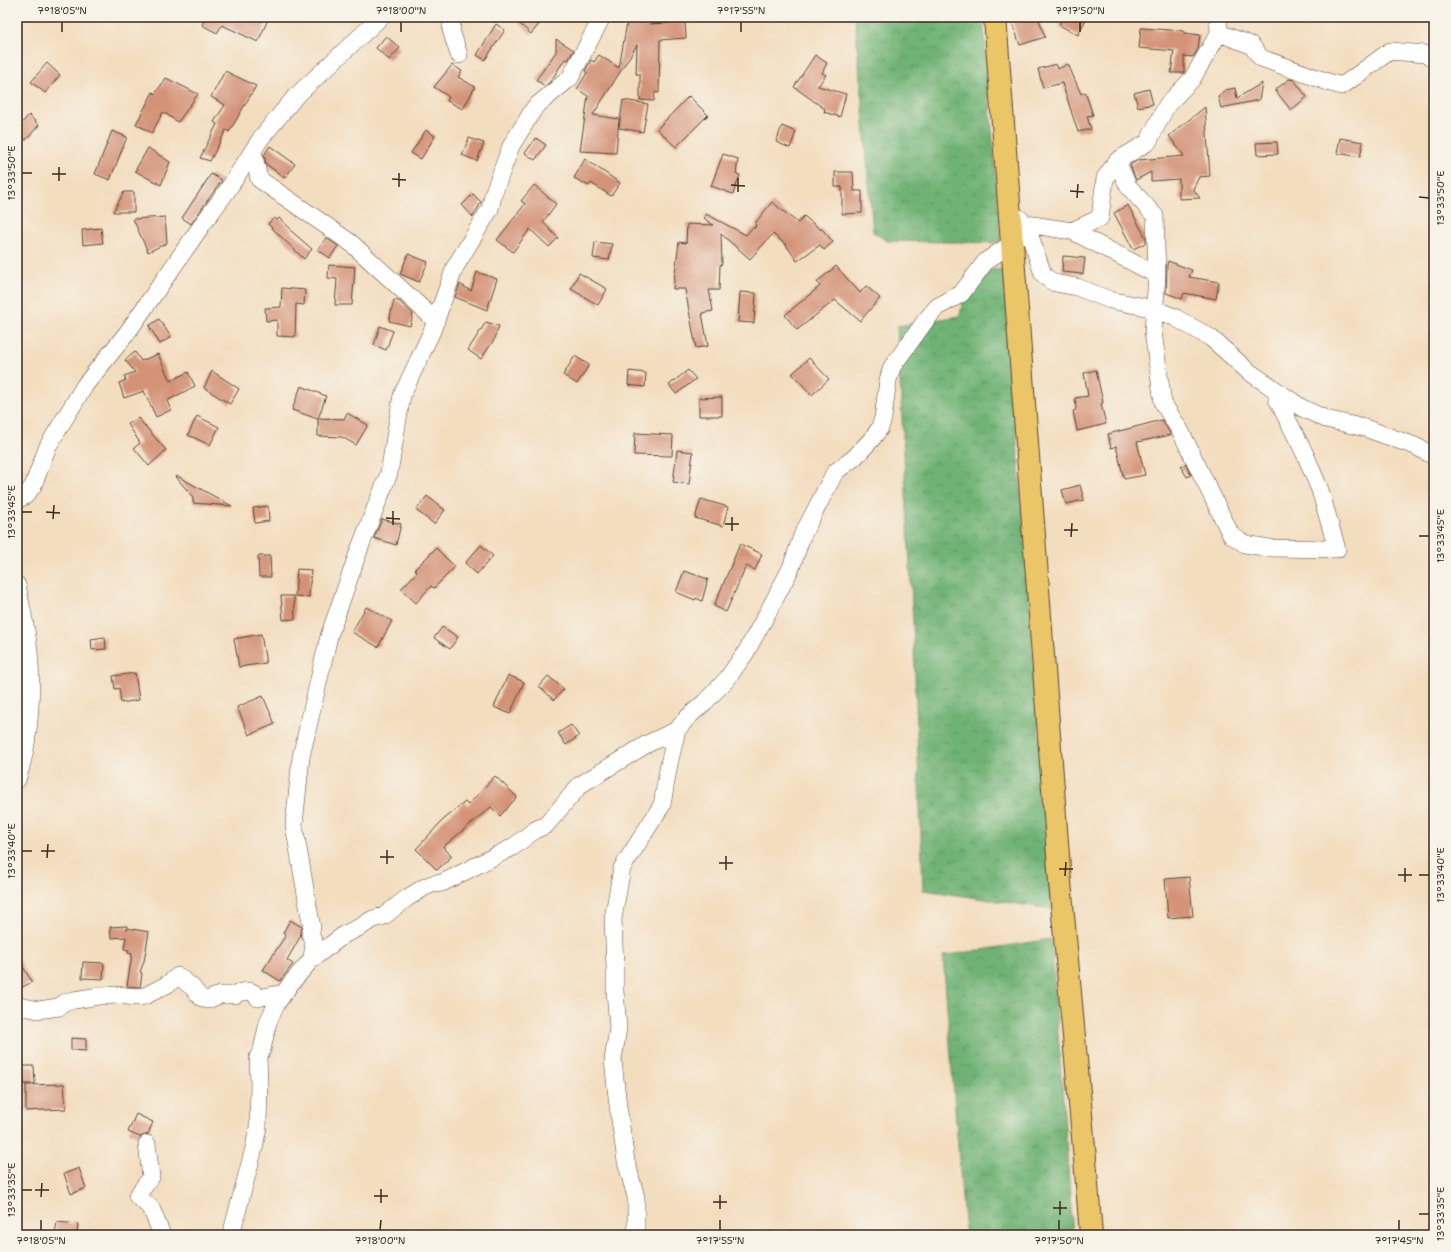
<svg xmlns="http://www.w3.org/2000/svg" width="1451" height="1252" viewBox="0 0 1451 1252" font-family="'Shantell Sans',sans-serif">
<defs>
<pattern id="forest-crowns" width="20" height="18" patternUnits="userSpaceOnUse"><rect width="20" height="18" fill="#6fb275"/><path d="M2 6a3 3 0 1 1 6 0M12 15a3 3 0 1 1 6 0" fill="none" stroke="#5c915f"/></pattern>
</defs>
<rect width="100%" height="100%" fill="#f7f3e8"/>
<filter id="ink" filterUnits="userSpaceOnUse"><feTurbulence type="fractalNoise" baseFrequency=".025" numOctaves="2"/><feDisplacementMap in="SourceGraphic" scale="8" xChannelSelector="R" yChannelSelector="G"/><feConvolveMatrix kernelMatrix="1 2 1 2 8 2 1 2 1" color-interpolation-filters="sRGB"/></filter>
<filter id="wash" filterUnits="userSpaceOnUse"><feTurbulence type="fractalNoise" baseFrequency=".012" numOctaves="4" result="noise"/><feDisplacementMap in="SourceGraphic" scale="16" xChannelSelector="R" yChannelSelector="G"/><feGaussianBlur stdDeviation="0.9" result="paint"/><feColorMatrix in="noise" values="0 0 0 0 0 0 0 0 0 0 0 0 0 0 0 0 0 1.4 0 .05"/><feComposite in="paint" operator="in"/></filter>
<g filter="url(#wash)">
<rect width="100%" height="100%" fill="#f3ddbf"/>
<path fill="url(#forest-crowns)" stroke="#556e4a" d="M855,17H983L1001,243L887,241L873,232Z
M1004,269L1052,909L923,890L913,622L897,326L960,316L967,271Z
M1051,939L1073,1235H965L943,956Z"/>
<g id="blocks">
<path fill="#d49378" d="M205,17H269L258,42L222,25L217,33L202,25L206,17Z
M512,17H545L531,34Z
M628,17H652L650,24L685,22L686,38L660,40L659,93L655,92L654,101L640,100V74H636L637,45L593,115L619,119L616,153L580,151L588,96L577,89L587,73L585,71L591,60L594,62L599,55L619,68Z
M1027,17H1038L1045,37L1020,45L1012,22Z
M1063,17H1087L1078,35L1059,25Z
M496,24L505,30L485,60L477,55Z
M1141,28L1184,31V33L1200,35L1198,49L1193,57L1184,56V73H1171L1174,51L1139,48Z
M386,36L400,48L389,60L376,48Z
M556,39L574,50L568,60L565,59L550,82L545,86L536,80L556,52Z
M815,55L827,63L822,73L826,75L818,86L846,94L840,117L824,112L825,109L794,87Z
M47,63L60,75L45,93L31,82Z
M1056,64L1058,69L1068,64L1081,94L1085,92L1093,115L1087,116L1091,129L1078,132L1062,83L1043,88L1038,69Z
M452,65L462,71L458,77L475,87L463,109L447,101L449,97L434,87Z
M225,71L256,86L229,132L226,130L210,161L200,158L217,124L214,122L225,105L211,97Z
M166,78L198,94L178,122L163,112L152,133L136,124L153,92L155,94Z
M1289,79L1294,80L1307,97L1291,110L1275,90Z
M1262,83L1259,100L1221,108L1218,96L1225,90L1235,88L1237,98Z
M1149,89L1153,104L1138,107L1134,93Z
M689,96L708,115L676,147L657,129Z
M623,100L648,104L643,132L619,128Z
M1205,107L1210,176L1199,177L1193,189L1200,198L1179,199V179L1151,181V172L1136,180L1130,165L1138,160L1184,156L1169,136Z
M29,115L39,125L26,140L17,132V128Z
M782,126L796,132L790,148L776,142Z
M426,130L435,136L421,159L411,153Z
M112,131L127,137L110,180L95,174Z
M469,138L484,143L477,161L462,155Z
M536,138L546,145L535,160L525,153Z
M1340,138L1363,142L1360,157L1337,153Z
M1277,142L1278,154L1257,155L1256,143Z
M270,146L295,164L285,178L266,164L264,155Z
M148,148L170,162L161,185L135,171Z
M723,154L738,159L736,174L740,175L733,194L711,186Z
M585,159L620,183L611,196L591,183L589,186L574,178Z
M835,172H853L854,191H862V213L842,214V187H835Z
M211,174L222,180L191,224L182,218Z
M534,185L556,204L543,222L558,238L549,247L530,229L513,252L497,240L525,204L521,201Z
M124,192H134V212H113Z
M473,194L481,202L473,217L462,205Z
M772,202L798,223L804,216L820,229H822L833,242L824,250L820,245L797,261L786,245L773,234L750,259L721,234L722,264L720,265L719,290H709L713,311L702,313L708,346L696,348L685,289H673L679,242L686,243L687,224L713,225L704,218L706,214L746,235L752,228H755L756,222Z
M1128,205L1146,238V243L1133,249L1114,213Z
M165,217L167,243L148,252L133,219Z
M274,218L277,220L279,218L291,229L290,230L312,249L304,259L268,224Z
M101,228L103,243L83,245L82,230Z
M326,238L338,246L330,258L318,250Z
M595,242L612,244L609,260L593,258Z
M408,254L428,262L419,282L400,274Z
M1063,256L1085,258L1083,274L1062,272Z
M1168,261L1192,270L1189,277L1219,282L1216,299L1184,293L1182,299L1166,293L1167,265Z
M329,265L355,267L352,305H335L337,279L328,278Z
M836,266L860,293L866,286L880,298L860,321L835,300L797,330L785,315L820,286L817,282Z
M477,272L497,279L487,310L455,297L460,284L471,291Z
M579,273L607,289L598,305L571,289Z
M282,288L305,290L304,305L296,304L295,337L277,336V320L266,321L265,308L281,307Z
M740,292L756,293L754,323L738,322Z
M394,300L399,301L413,314L410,326L389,321Z
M159,319L171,337L160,344L149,326Z
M486,322L499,326L495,336L496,337L481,359L468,350Z
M380,326L393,331L386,350L374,345Z
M135,352L141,361L158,354L170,381L188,372L195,386L167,401L171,410L156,417L144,391L124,398L119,383L126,380L124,376L135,372L125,360Z
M575,356L589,365L577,384L563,375Z
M809,358L829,379L812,395L792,374Z
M688,370L696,379L676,394L669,385Z
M1096,370L1103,403L1101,404L1106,424L1077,431L1073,411L1076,410L1075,398L1088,396L1084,373Z
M212,371L239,389L230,404L204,388Z
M629,371L646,373L645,387L628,385Z
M301,386L326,396L318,419L292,410Z
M722,397V416H699V398Z
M347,413L368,425L356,445L342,437L318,436V418L344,419Z
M197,416L219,427L210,445L188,435Z
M138,418L166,450L149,466L134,448L140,443L128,424Z
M1162,420L1171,435L1137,442L1145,475L1124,479L1116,446L1111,448L1108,434Z
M635,433L673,435L672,456L634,455Z
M677,450L693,452L689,484L673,482Z
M1186,464L1191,475L1187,477L1181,467Z
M177,476L232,506L193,503V497L176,477Z
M1080,485L1084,500L1066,504L1062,490Z
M427,496L445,510L434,524L416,510Z
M701,499L728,507L723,526L695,518Z
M268,506L269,521L255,523L253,508Z
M382,519L401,524L396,545L374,538Z
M740,544L762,554L755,570L746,566L726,612L714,606Z
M481,545L493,556L477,574L465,563Z
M436,548L455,567L434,588L431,586L416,603L401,589L417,572L415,569Z
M258,556H270L271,577H259Z
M297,569L311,570L309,597L295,596Z
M684,571L708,579L702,601L696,598L695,600L676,592Z
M281,596H294L295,619L283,620Z
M366,607L392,621L378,647L352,632Z
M442,627L458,637L450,649L434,638Z
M261,634L266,663L239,667L234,639Z
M105,637L106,649L92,650L91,639Z
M135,673L139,700L121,703L119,688L115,689L113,676Z
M508,675L524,682L510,714L494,707Z
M548,676L564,689L554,700L539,686Z
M263,696L275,724L249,735L237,707Z
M571,725L579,736L566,745L558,733Z
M495,776L517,797L500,816L491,807L443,847L452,856L437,870L416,849L442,821L465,802L468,805Z
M1189,877L1193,916L1168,918L1165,879Z
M290,920L302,927L300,937L287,960L293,964L280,981L263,970L286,935L283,933Z
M127,926V930V928L149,932L144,961L140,972L142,973L140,987L127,986L132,954L128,953L129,950L124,949L126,937L111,938L110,927Z
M17,957L32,982L17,990Z
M83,962L104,963L103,979L82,978Z
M71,1038L86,1039V1051L71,1050Z
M23,1066H34L35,1084H24Z
M64,1084L66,1109L26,1111V1085Z
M136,1114L153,1122L148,1134L140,1137L128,1132Z
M79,1168L86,1188L71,1194L64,1174Z
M57,1222L78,1224L77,1235H55Z"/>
</g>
</g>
<g filter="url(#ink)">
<use href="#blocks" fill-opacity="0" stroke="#574536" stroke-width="1"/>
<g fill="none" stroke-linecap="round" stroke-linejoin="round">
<defs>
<path id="street" d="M453,17L451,30L459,55
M1218,17L1219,33L1251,45L1261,58L1331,83L1342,86L1390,51L1425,54L1434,59
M253,151L259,179L351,243L436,321
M1117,161L1128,186L1155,216L1157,275L1153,332L1163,403L1181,432L1231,535L1245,544L1269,548L1337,549L1320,490L1305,454L1277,399L1281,393
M1019,218L1026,224L1072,231L1157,275
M1026,224L1043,274L1048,279L1055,283L1077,287L1110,300L1155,309L1176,318L1211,338L1248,371L1302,408L1326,419L1365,428L1415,446L1434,456
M1072,231L1100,218L1105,178L1117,161L1148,142L1167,105L1192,79L1219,33
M17,500L25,496L33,486L48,446L85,385L127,333L202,225L227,191L261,138L295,97L381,17
M17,585C21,607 27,629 29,651C33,690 30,743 17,780
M312,959L345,934L360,927L373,919L384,916L407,898L425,887L432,884L442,883L513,847L535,830L546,825L580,785L647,744L677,730L688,717L705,702L727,679L746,652L768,612L791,568L802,536L835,472L854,458L871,440L880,428L883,418L888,380L892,367L926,320L937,307L961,294L986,261L1008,246L1012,232
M17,1006H20L38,1010L59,1007L64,1003L74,1000L99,996L116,995L137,997L145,996L168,984L178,976L192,987L200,997L207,1000L220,995H235L241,992L250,991L254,993L258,998L284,993
M147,1144L151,1177L137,1196L151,1208L162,1235
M231,1235L254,1148L258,1127L259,1083L258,1057L262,1050L268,1022L277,1003L291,983L312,959L314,942L310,934L312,928L310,917L294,825L301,757L329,636L359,550L389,473L402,395L432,331L455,267L490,209L494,192L511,146L535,107L570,78L602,17
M636,1235V1197L626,1161L618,1106L613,1060L618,1028L615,991V968L613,919L622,868L662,805L669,764L677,730"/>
<path id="primary" d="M995,17L1060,882L1085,1159L1091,1235"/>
</defs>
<use href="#street" stroke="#574536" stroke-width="18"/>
<use href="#primary" stroke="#574536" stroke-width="24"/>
<use href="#street" stroke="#fff" stroke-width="17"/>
<use href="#primary" stroke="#ebc669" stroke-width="22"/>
</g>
</g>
<path fill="none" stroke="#3b2a1e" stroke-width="1.5" d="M62,32V22M401,32V22M741,32V22M1080,32V22M22,173H32M52,174H66M392,179L406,180M59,181V167M731,185L745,186M399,187V173M1070,191L1084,192M738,192V178M1419,197L1429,198M1077,198L1078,184M22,512H32M46,512L60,513M386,518L400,519M53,519L54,505M725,524H739M393,525V511M1064,530H1078M732,531V517M1419,536H1429M1071,537L1072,523M22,851H32M41,851H55M380,857H394M47,858L48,844M719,863H733M387,864V850M1059,869H1073M726,870V856M1398,875H1412M1419,875H1429M1065,876L1066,862M1405,882V868M22,1190H32M35,1190H49M374,1196H388M41,1197L42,1183M713,1202H727M381,1203V1189M1053,1208H1067M720,1209V1195M1419,1214H1429M1060,1215V1201M41,1230V1220M380,1230L381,1220M720,1230V1220M1059,1230V1220M1399,1230V1220"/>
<rect width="1451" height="1252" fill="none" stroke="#f7f3e8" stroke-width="44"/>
<rect x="22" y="22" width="1407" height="1208" fill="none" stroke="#3b2a1e" stroke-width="1.5"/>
<g font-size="10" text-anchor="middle" fill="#3b2a1e">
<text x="62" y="14">7°18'05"N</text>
<text x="401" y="14">7°18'00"N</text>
<text x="741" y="14">7°17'55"N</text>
<text x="1080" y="14">7°17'50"N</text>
<text transform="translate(11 173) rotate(-90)" y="4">13°33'50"E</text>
<text transform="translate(1440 198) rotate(-90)" y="4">13°33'50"E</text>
<text transform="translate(11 512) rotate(-90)" y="4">13°33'45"E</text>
<text transform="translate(1440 536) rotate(-90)" y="4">13°33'45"E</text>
<text transform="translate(11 851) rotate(-90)" y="4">13°33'40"E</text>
<text transform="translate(1440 875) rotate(-90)" y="4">13°33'40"E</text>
<text transform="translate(11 1190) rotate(-90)" y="4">13°33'35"E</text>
<text transform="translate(1440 1214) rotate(-90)" y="4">13°33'35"E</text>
<text x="41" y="1244">7°18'05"N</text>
<text x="380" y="1244">7°18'00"N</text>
<text x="720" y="1244">7°17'55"N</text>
<text x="1059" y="1244">7°17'50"N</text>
<text x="1399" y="1244">7°17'45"N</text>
</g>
</svg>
